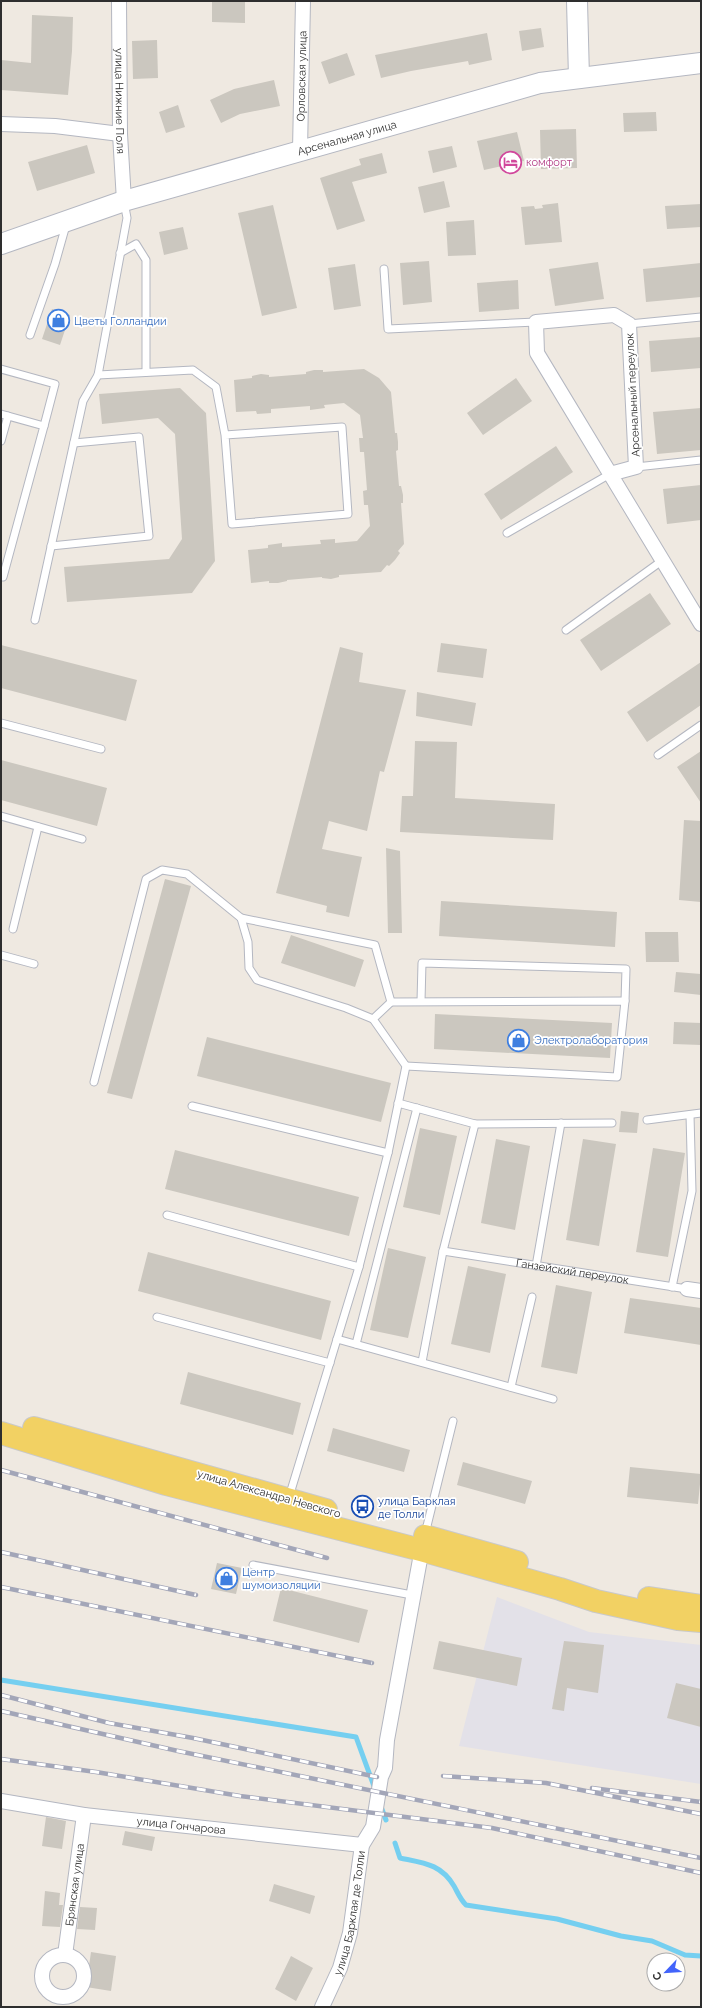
<svg xmlns="http://www.w3.org/2000/svg" width="702" height="2008" viewBox="0 0 702 2008" font-family="Raleway,sans-serif">
<rect width="100%" height="100%" fill="#efe9e1"/>
<path fill="#e3e1e8" d="M497,1597L589,1632L701,1645V1784L459,1746Z"/>
<g fill="none" stroke-linecap="round" stroke-linejoin="round">
<path stroke="#75cff0" stroke-width="5" d="M1,1680L356,1737L375,1789
M380,1804L386,1820
M395,1843L400,1858C424,1863 441,1864 454,1886C458,1893 460,1899 466,1905L557,1919L621,1936L652,1941L685,1955L701,1956"/>
</g>
<path fill="#cbc7bf" d="M212,1H245V23L212,22Z
M32,15L73,17L72,51L68,95L1,90V60L31,63Z
M541,28L544,47L522,51L519,31Z
M487,33L492,60L469,65L468,61L411,71L381,78L375,55Z
M157,40L158,78L133,79L132,41Z
M347,53L355,75L329,84L321,62Z
M274,80L280,106L240,114L221,123L210,100L234,89Z
M178,105L185,127L166,133L159,112Z
M656,112L657,131L624,132L623,113Z
M576,129L577,168L541,169L540,130Z
M517,132L524,161L484,170L477,141Z
M87,145L95,173L37,191L28,162Z
M452,146L457,167L433,173L428,151Z
M382,153L387,173L352,182L365,221L337,230L320,178L361,165L359,159Z
M444,181L450,207L424,213L418,187Z
M558,203L562,242L525,245L521,207L534,206L535,209L543,208L542,205Z
M701,204V227L667,229L665,206Z
M273,205L297,308L262,316L238,213Z
M474,220L476,255L448,256L446,222Z
M183,227L188,249L164,255L159,232Z
M429,261L432,302L403,305L400,263Z
M598,262L604,299L555,306L549,269Z
M701,263V297L646,302L643,269Z
M355,264L361,306L334,310L328,268Z
M518,280L519,309L479,312L477,283Z
M52,309L70,315L60,345L42,339Z
M701,337V368L651,372L649,341Z
M364,369L379,378L391,392L395,433H397L398,442V450L396,451L399,486H401L403,495V503H401L404,544L398,551L400,553L395,560L389,566L387,565L381,572L339,575V577L331,579L322,578V577L287,580V581L278,583H269V581L251,583L248,550L268,548V545L282,543V547L321,544L320,540L335,539V543L357,541L370,526L368,505H364L363,491L367,490L364,452H360L359,438H363L360,415L344,403L324,405L325,408L310,410V406L271,409V413L257,414L256,411L236,412L234,380L252,378V376L261,374L269,375V377L306,374V372L314,370H323V372Z
M516,378L532,401L483,435L467,413Z
M180,388L206,413L215,561L192,593L67,602L64,567L169,559L182,539L175,434L158,418L102,424L99,394Z
M701,408V450L657,454L653,412Z
M556,446L573,472L501,520L484,494Z
M701,485V520L667,524L663,489Z
M650,593L671,624L601,671L580,640Z
M441,643L487,649L483,678L437,672Z
M1,645L137,680L126,721L1,688Z
M340,647L363,653L359,682L406,690L384,772L380,771L367,831L329,821L322,849L362,857L349,917L326,912L327,906L276,893Z
M701,662V705L647,742L627,712Z
M417,692L476,703L472,726L416,716Z
M415,741L457,742L455,798L555,804L553,840L400,832L402,796H413Z
M701,751V803L677,767Z
M1,760L107,788L97,826L1,800Z
M684,820L701,821V902L679,900Z
M386,848L400,851L402,933H388Z
M165,879L191,886L132,1099L107,1093Z
M441,901L617,912L615,947L439,936Z
M645,932H678L679,962H646Z
M291,935L364,960L355,987L281,963Z
M676,972L701,974V995L674,992Z
M435,1014L612,1023L610,1058L434,1049Z
M674,1022L701,1023V1045L673,1044Z
M207,1037L391,1083L381,1122L197,1076Z
M621,1111L639,1113L637,1133L619,1132Z
M420,1128L457,1136L440,1215L403,1207Z
M496,1139L530,1146L515,1230L481,1223Z
M583,1139L616,1144L599,1246L566,1240Z
M653,1148L685,1153L668,1257L636,1252Z
M175,1150L359,1197L349,1236L165,1189Z
M388,1248L426,1257L408,1338L370,1330Z
M148,1252L331,1301L321,1340L138,1291Z
M468,1266L506,1274L490,1353L451,1344Z
M556,1285L592,1292L577,1374L541,1367Z
M630,1298L701,1308V1345L624,1333Z
M188,1372L301,1403L293,1435L180,1404Z
M333,1428L410,1450L404,1472L327,1451Z
M463,1462L532,1481L525,1504L457,1485Z
M630,1467L701,1474L698,1504L627,1497Z
M217,1563L242,1568L236,1594L211,1589Z
M281,1588L368,1610L359,1643L273,1621Z
M439,1641L522,1658L517,1686L433,1669Z
M564,1641L604,1645L598,1693L567,1688L564,1711L552,1709Z
M676,1683L701,1689V1727L667,1718Z
M46,1817L66,1821L62,1849L42,1846Z
M125,1831L155,1837L152,1851L122,1845Z
M274,1884L315,1896L310,1914L269,1901Z
M45,1891L60,1893L59,1905H63L60,1927L42,1926Z
M80,1907L97,1908L95,1930L77,1929Z
M91,1952L116,1956L111,1991L86,1987Z
M291,1956L313,1968L296,2001L275,1989Z"/>
<g fill="none" stroke-linecap="round" stroke-linejoin="round">
<defs>
<g id="lane">
<path d="M120,253L136,244L146,260V372"/>
<path d="M384,269L388,329L536,322"/>
<path d="M629,324L701,317"/>
<path d="M30,335L55,264L66,225"/>
<path d="M1,369L55,384L44,426"/>
<path d="M98,375L193,370L216,387L225,435L342,427L348,514L232,524L225,435"/>
<path d="M1,414L44,426L3,577"/>
<path d="M1,441L8,416"/>
<path d="M636,467L701,460"/>
<path d="M507,533L610,474"/>
<path d="M51,546L149,536L139,437L74,443"/>
<path d="M35,620L83,401L98,375L127,218L124,202"/>
<path d="M566,630L663,560"/>
<path d="M1,723L101,749"/>
<path d="M658,755L701,725"/>
<path d="M1,816L82,839"/>
<path d="M241,918L375,945L391,1002L373,1019L406,1066L388,1153L359,1267L289,1497"/>
<path d="M13,929L38,827"/>
<path d="M1,955L34,964"/>
<path d="M421,1001L422,963L626,969L625,1001"/>
<path d="M391,1002L625,1001L617,1077L406,1066"/>
<path d="M94,1082L146,879L162,870L187,874L241,918L248,942L249,968L257,980L346,1008L373,1019"/>
<path d="M398,1103L475,1124L443,1251L422,1362"/>
<path d="M192,1106L388,1153"/>
<path d="M647,1120L701,1113"/>
<path d="M475,1124L612,1123"/>
<path d="M167,1215L359,1267"/>
<path id="s1" d="M443,1251L687,1289"/>
<path d="M536,1266L561,1123"/>
<path d="M672,1287L692,1191L690,1115"/>
<path d="M157,1317L330,1363"/>
<path d="M337,1339L553,1399"/>
<path d="M356,1344L417,1108"/>
<path d="M511,1387L532,1297"/>
<path d="M425,1534L453,1421"/>
<path d="M253,1565L412,1595"/>
</g>
<g id="street">
<path id="s2" d="M119,1L120,134L124,201"/>
<path d="M1,124L55,126L120,134"/>
<path id="s3" d="M300,150L303,1"/>
<path d="M610,474L636,467L629,324L614,315L536,322L537,353L701,624"/>
<path d="M687,1289L701,1291"/>
<path id="s4" d="M1,1801L84,1815L362,1845"/>
<path id="s5" d="M65,1955L84,1815"/>
<circle cx="63" cy="1976" r="21"/>
<path id="s6" d="M322,2007L340,1968L350,1933L362,1845L373,1827L381,1777L385,1768L387,1740L423,1543"/>
</g>
<g id="secondary">
<path d="M577,1L579,78"/>
<path id="s7" d="M1,244L124,201L540,83L701,63"/>
</g>
<path id="primary" d="M34,1428L326,1510
M1,1433L166,1484L421,1550L560,1589L596,1601L678,1619L701,1621
M425,1536L517,1562
M649,1598L701,1606"/>
</defs>
<use href="#lane" stroke="#b4b7c1" stroke-width="9"/>
<use href="#street" stroke="#b4b7c1" stroke-width="16"/>
<use href="#secondary" stroke="#b4b7c1" stroke-width="22"/>
<use href="#primary" stroke="#c9c9c9" stroke-width="24"/>
<use href="#lane" stroke="#fff" stroke-width="7"/>
<use href="#street" stroke="#fff" stroke-width="14"/>
<use href="#secondary" stroke="#fff" stroke-width="20"/>
<use href="#primary" stroke="#f2d163" stroke-width="22"/>
<defs>
<path id="rail" d="M1,1470L327,1558
M1,1552L196,1595
M1,1587L372,1663
M1,1695L109,1723L193,1738L377,1777
M1,1711L178,1751L701,1858
M1,1759L96,1772L240,1796L492,1828L701,1873
M443,1776L546,1783L701,1814
M592,1788L701,1802"/>
</defs>
<use href="#rail" stroke="#a3a6b8" stroke-width="4.5"/>
<use href="#rail" stroke="#fff" stroke-width="3" stroke-dasharray="9" stroke-linecap="butt"/>
</g>
<defs>
<symbol id="hotel-ring" viewBox="-11 -11 22 22"><circle r="9.5" fill="#fff" stroke="#d1479c" stroke-width="1.5"/><path d="M-6-4.5h1.5V1H6V5H4.5V3h-9V5H-6ZM-4 0a1.8 1.8 0 1 1 3.6 0ZM.5 0V-2.5h3Q6-2.5 6 0Z" fill="#d1479c"/></symbol>
<symbol id="shop-ring" viewBox="-11 -11 22 22"><circle r="9.5" fill="#fff" stroke="#3f7fe0" stroke-width="1.5"/><path d="M-5-2.5h2.3a2.7 3.5 0 0 1 5.4 0H5L5.5 6h-11ZM-1.5-2.5h3a1.5 2.3 0 0 0-3 0Z" fill="#3f7fe0"/></symbol>
<symbol id="bus-ring" viewBox="-11 -11 22 22"><circle r="9.5" fill="#fff" stroke="#1a4fb4" stroke-width="1.5"/><path d="M-5-6H5V4H4V6H2V4H-2V6H-4V4H-5ZM-3.5-4V0h7V-4ZM-3.5 1.2v1.5H-2V1.2ZM2 1.2v1.5H3.5V1.2Z" fill="#1a4fb4"/></symbol>
</defs>
<g fill-rule="evenodd">
<use href="#hotel-ring" x="498" y="150" width="25" height="25"/>
<use href="#shop-ring" x="46" y="308" width="25" height="25"/>
<use href="#shop-ring" x="506" y="1028" width="25" height="25"/>
<use href="#bus-ring" x="350" y="1494" width="25" height="25"/>
<use href="#shop-ring" x="214" y="1566" width="25" height="25"/>
</g>
<g text-anchor="middle" dominant-baseline="central" stroke-width="3.5" stroke-linejoin="round" paint-order="stroke">
<g font-size="11" fill="#2e2e2e" stroke="#fff">
<text stroke="none"><textPath href="#s3" startOffset="74">Орловская улица</textPath></text>
<text stroke="none"><textPath href="#s2" startOffset="100">улица Нижние Поля</textPath></text>
<text stroke="none"><textPath href="#s7" startOffset="362">Арсенальная улица</textPath></text>
<text transform="translate(633 395) rotate(-93)">Арсенальный переулок</text>
<text stroke="none"><textPath href="#s1" startOffset="131">Ганзейский переулок</textPath></text>
<text transform="translate(269 1494) rotate(16)">улица Александра Невского</text>
<text stroke="none"><textPath href="#s4" startOffset="182">улица Гончарова</textPath></text>
<text stroke="none"><textPath href="#s5" startOffset="71">Брянская улица</textPath></text>
<text stroke="none"><textPath href="#s6" startOffset="99">улица Барклая де Толли</textPath></text>
</g>
<g font-size="11" fill="#b23c85" stroke="#fff" text-anchor="start">
<text x="526" y="162">комфорт</text>
</g>
<g font-size="11" fill="#366cbe" stroke="#fff" text-anchor="start">
<text x="74" y="321">Цветы Голландии</text>
<text x="534" y="1040">Электролаборатория</text>
<text x="242" y="1572">Центр<tspan x="242" dy="13">шумоизоляции</tspan></text>
</g>
<g font-size="11" fill="#164399" stroke="#fff" text-anchor="start">
<text x="378" y="1501">улица Барклая<tspan x="378" dy="13">де Толли</tspan></text>
</g>
</g>
<rect width="702" height="2008" fill="none" stroke="#2e2e2e" stroke-width="4"/>
<g transform="translate(666 1972) rotate(245)"><circle r="19" fill="#ffffff" stroke="#ababab"/>
<path d="M0-3L7 15L0 10L-7 15Z" fill="#4264fb"/>
<text y="-6" font-size="11" font-weight="bold" text-anchor="middle" fill="#2e2e2e">С</text>
</g>
</svg>
